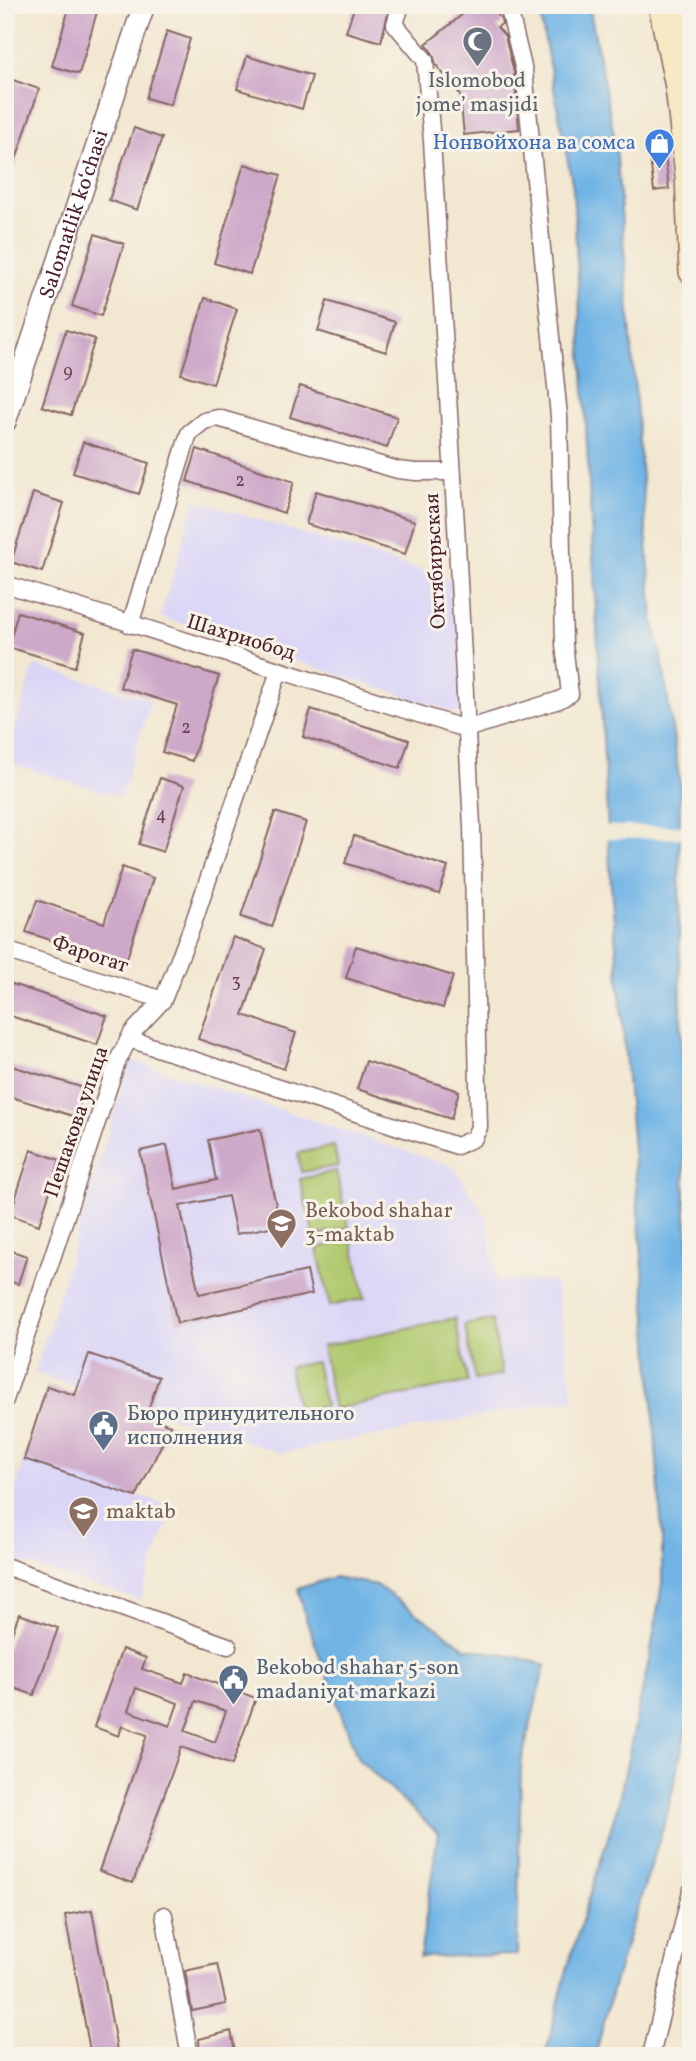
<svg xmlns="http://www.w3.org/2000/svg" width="696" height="2061" viewBox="0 0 696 2061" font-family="Vollkorn,serif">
<rect width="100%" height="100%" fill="#f7f3e8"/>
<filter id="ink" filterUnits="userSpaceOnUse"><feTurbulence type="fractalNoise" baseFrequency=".0143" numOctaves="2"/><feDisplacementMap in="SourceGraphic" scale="14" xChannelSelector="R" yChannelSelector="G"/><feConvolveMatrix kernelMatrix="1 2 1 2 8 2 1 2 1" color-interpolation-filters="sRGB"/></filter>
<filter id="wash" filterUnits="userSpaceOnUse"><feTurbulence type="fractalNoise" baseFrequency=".00686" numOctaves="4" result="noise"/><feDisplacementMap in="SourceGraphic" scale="28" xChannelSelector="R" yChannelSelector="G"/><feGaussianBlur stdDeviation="1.57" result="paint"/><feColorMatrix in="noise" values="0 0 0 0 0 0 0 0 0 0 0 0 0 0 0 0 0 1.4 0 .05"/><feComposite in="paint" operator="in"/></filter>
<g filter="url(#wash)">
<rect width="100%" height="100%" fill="#f2e7d0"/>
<path fill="#dbd6f7" d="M195,500L465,584L469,717L160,617Z
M34,665L151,700L121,797L5,762Z
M130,1060L454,1167L487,1218L496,1281H555L574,1399L281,1453L35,1373Z
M24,1459L173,1507L140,1600L5,1557V1522Z"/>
<path fill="#b0c96e" stroke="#7d744c" stroke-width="2" d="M334,1146L338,1166L301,1172L298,1153Z
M336,1171L349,1228L314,1236L300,1179Z
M352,1240L365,1298L330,1306L317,1248Z
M455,1318L468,1382L334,1409L322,1346Z
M492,1320L502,1375L475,1380L465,1325Z
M316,1362L325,1406L298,1411L289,1367Z"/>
<path fill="#6fb4e5" stroke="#5c6a88" stroke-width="2" d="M538,5H589L616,146L653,619L664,671L680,784L679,929L685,1200L691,1277V1710L666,1818L614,1983L595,2056H545L567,1969L618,1805L652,1645L662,1583V1536L648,1328L611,886L573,188Z
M334,1577L376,1585L466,1648L517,1657L545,1665L521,1763L517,1955L420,1957L438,1833L358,1759L307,1622L298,1589Z"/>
<path fill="#f2e7d0" d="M607,826H683V838L605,839Z"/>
<g id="blocks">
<path fill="#cea8c9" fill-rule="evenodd" d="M70,5H99L79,74L52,66Z
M355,5H390L381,42L346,32Z
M474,5H490L501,19L502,24L497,27L505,36L514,73L519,129L464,135L460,94L436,65L433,54L426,44Z
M167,31L190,39L170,105L146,98Z
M247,56L312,76L302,109L237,89Z
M10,79L39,89L8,184H5V93Z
M134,128L162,138L137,210L109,200Z
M664,149L669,189L654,191L649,150Z
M244,164L281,175L250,274L214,263Z
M95,234L124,244L101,316L72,306Z
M205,298L237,309L213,384L181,374Z
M327,301L395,322L386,352L318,331Z
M66,330L95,339L71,415L42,406Z
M300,386L397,417L387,448L290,417Z
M83,442L149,463L139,494L73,473Z
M197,449L294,482L284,513L187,481Z
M316,491L415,521L405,554L306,524Z
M33,493L64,503L42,572L11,562Z
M18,612L85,633L75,667L8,647Z
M132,649L219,676L192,761L162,752L177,705L120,687Z
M311,709L409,740L400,768L303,737Z
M160,778L184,786L163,852L139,844Z
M275,812L306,822L272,927L241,917Z
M354,836L448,867L439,894L345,863Z
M122,867L153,878L125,964L26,932L37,900L104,923Z
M233,937L266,949L243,1015L296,1033L284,1069L198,1039Z
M356,946L453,976L443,1008L346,978Z
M12,984L107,1016L97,1045L5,1014V1002Z
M366,1061L459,1091L451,1119L357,1089Z
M5,1064L84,1088L76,1117L5,1095Z
M260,1129L280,1225L236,1234L228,1196L180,1206L199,1294L307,1271L312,1294L177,1323L140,1151L167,1145L176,1189L216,1180L208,1140Z
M31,1150L60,1160L39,1225L10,1215Z
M5,1249L27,1256L18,1284L5,1280Z
M89,1354L159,1377L146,1417L171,1425L136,1497L24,1459L47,1386L75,1395Z
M19,1614L58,1628L34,1695L5,1685V1653Z
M122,1649L146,1658L142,1669L183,1683L187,1673L256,1698L232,1765L181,1747L133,1883L99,1871L147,1735L122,1726L119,1736L94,1727ZM136,1688L178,1703L170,1726L128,1711ZM196,1701L226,1711L215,1742L185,1731Z
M92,1910L118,2056H91L65,1915Z
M217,1964L226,2004L192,2011L185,1971Z
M231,2031L236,2056H200L199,2039Z"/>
</g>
</g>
<g filter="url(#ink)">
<use href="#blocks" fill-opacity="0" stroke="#856565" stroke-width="2"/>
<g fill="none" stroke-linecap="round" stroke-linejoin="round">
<defs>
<path id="minor" d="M5,584L466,729L559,700L570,694L564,644L559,416L524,71L508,5
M130,625L189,433L204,421L218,418L398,470L416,472H452
M5,950L163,1000
M129,1039L457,1146L474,1138L479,1127L472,826L456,525L432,141L425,60L395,24L401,5
M5,1400L117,1062L132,1033L163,1000L193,924L279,671
M5,1566L228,1646
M164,1915L190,2056
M651,2056L691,1891"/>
<g id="tertiary">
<path id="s1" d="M5,422L144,5"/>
</g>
<path id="secondary" d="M660,5L677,87L687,176L691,272
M680,5L691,65"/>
</defs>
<use href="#minor" stroke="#856565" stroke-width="19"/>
<use href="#tertiary" stroke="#856565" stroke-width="24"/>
<use href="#secondary" stroke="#856565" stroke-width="26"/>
<use href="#minor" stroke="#fff" stroke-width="16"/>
<use href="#tertiary" stroke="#fff" stroke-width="21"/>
<use href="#secondary" stroke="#f6e9c3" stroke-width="23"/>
</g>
</g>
<defs>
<symbol id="mosque-pin" viewBox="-11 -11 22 30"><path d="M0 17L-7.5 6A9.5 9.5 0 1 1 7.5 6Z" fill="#6b7280" stroke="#f7f3e8"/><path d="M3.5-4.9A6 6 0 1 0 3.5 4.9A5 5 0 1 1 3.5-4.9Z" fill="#fff"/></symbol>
<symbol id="shop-pin" viewBox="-11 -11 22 30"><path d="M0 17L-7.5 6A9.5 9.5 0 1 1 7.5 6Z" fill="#3f7fe0" stroke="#f7f3e8"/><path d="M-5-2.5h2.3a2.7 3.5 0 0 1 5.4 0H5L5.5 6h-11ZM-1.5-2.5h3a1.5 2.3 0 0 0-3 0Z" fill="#fff"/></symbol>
<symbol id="school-pin" viewBox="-11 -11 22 30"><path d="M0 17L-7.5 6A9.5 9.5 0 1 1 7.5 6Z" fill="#8d6e63" stroke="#f7f3e8"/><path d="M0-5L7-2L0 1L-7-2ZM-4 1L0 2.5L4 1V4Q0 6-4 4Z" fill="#fff"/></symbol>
<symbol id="civic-pin" viewBox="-11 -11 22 30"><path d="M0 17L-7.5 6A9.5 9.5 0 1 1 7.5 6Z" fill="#5c6f8a" stroke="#f7f3e8"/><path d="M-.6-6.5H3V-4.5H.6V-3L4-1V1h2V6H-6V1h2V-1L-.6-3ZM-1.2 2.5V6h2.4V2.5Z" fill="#fff"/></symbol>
</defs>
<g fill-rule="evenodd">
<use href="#mosque-pin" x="460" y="24" width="35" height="47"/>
<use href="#shop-pin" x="642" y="126" width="35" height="47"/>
<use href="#school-pin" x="264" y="1206" width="35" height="47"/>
<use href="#civic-pin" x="86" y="1408" width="35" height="47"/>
<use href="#school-pin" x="66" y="1494" width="35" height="47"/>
<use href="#civic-pin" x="216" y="1662" width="35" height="47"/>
</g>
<g text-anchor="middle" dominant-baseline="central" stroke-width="6" stroke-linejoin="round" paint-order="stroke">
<g font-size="18" fill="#6b4152">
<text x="68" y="372">9</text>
<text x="240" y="481">2</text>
<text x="186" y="728">2</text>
<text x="161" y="815">4</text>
<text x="236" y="982">3</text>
</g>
<g font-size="21" fill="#5b616d" stroke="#f7f3e8">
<text x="477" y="81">Islomobod<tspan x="477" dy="24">jome’ masjidi</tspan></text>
</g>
<g font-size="21" fill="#366cbe" stroke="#f7f3e8" text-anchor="end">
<text x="636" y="143">Нонвойхона ва сомса</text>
</g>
<g font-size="21" fill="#4a1f2b" stroke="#f7f3e8">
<text stroke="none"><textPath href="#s1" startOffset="219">Salomatlik ko‘chasi</textPath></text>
<text transform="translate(436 561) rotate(-93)">Октябирьская</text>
<text transform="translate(241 638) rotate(17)">Шахриобод</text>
<text transform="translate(90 955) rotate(18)">Фарогат</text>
<text transform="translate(77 1122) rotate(-71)">Пешакова улица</text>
</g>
<g font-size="21" fill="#785e54" stroke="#f7f3e8" text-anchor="start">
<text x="305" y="1211">Bekobod shahar<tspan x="305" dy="24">3-maktab</tspan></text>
<text x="106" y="1512">maktab</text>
</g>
<g font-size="21" fill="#4e5e75" stroke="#f7f3e8" text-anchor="start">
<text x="127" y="1414">Бюро принудительного<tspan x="127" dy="24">исполнения</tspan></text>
<text x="256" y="1668">Bekobod shahar 5-son<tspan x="256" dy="24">madaniyat markazi</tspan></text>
</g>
</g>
<rect width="696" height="2061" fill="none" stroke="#f7f3e8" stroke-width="28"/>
</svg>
